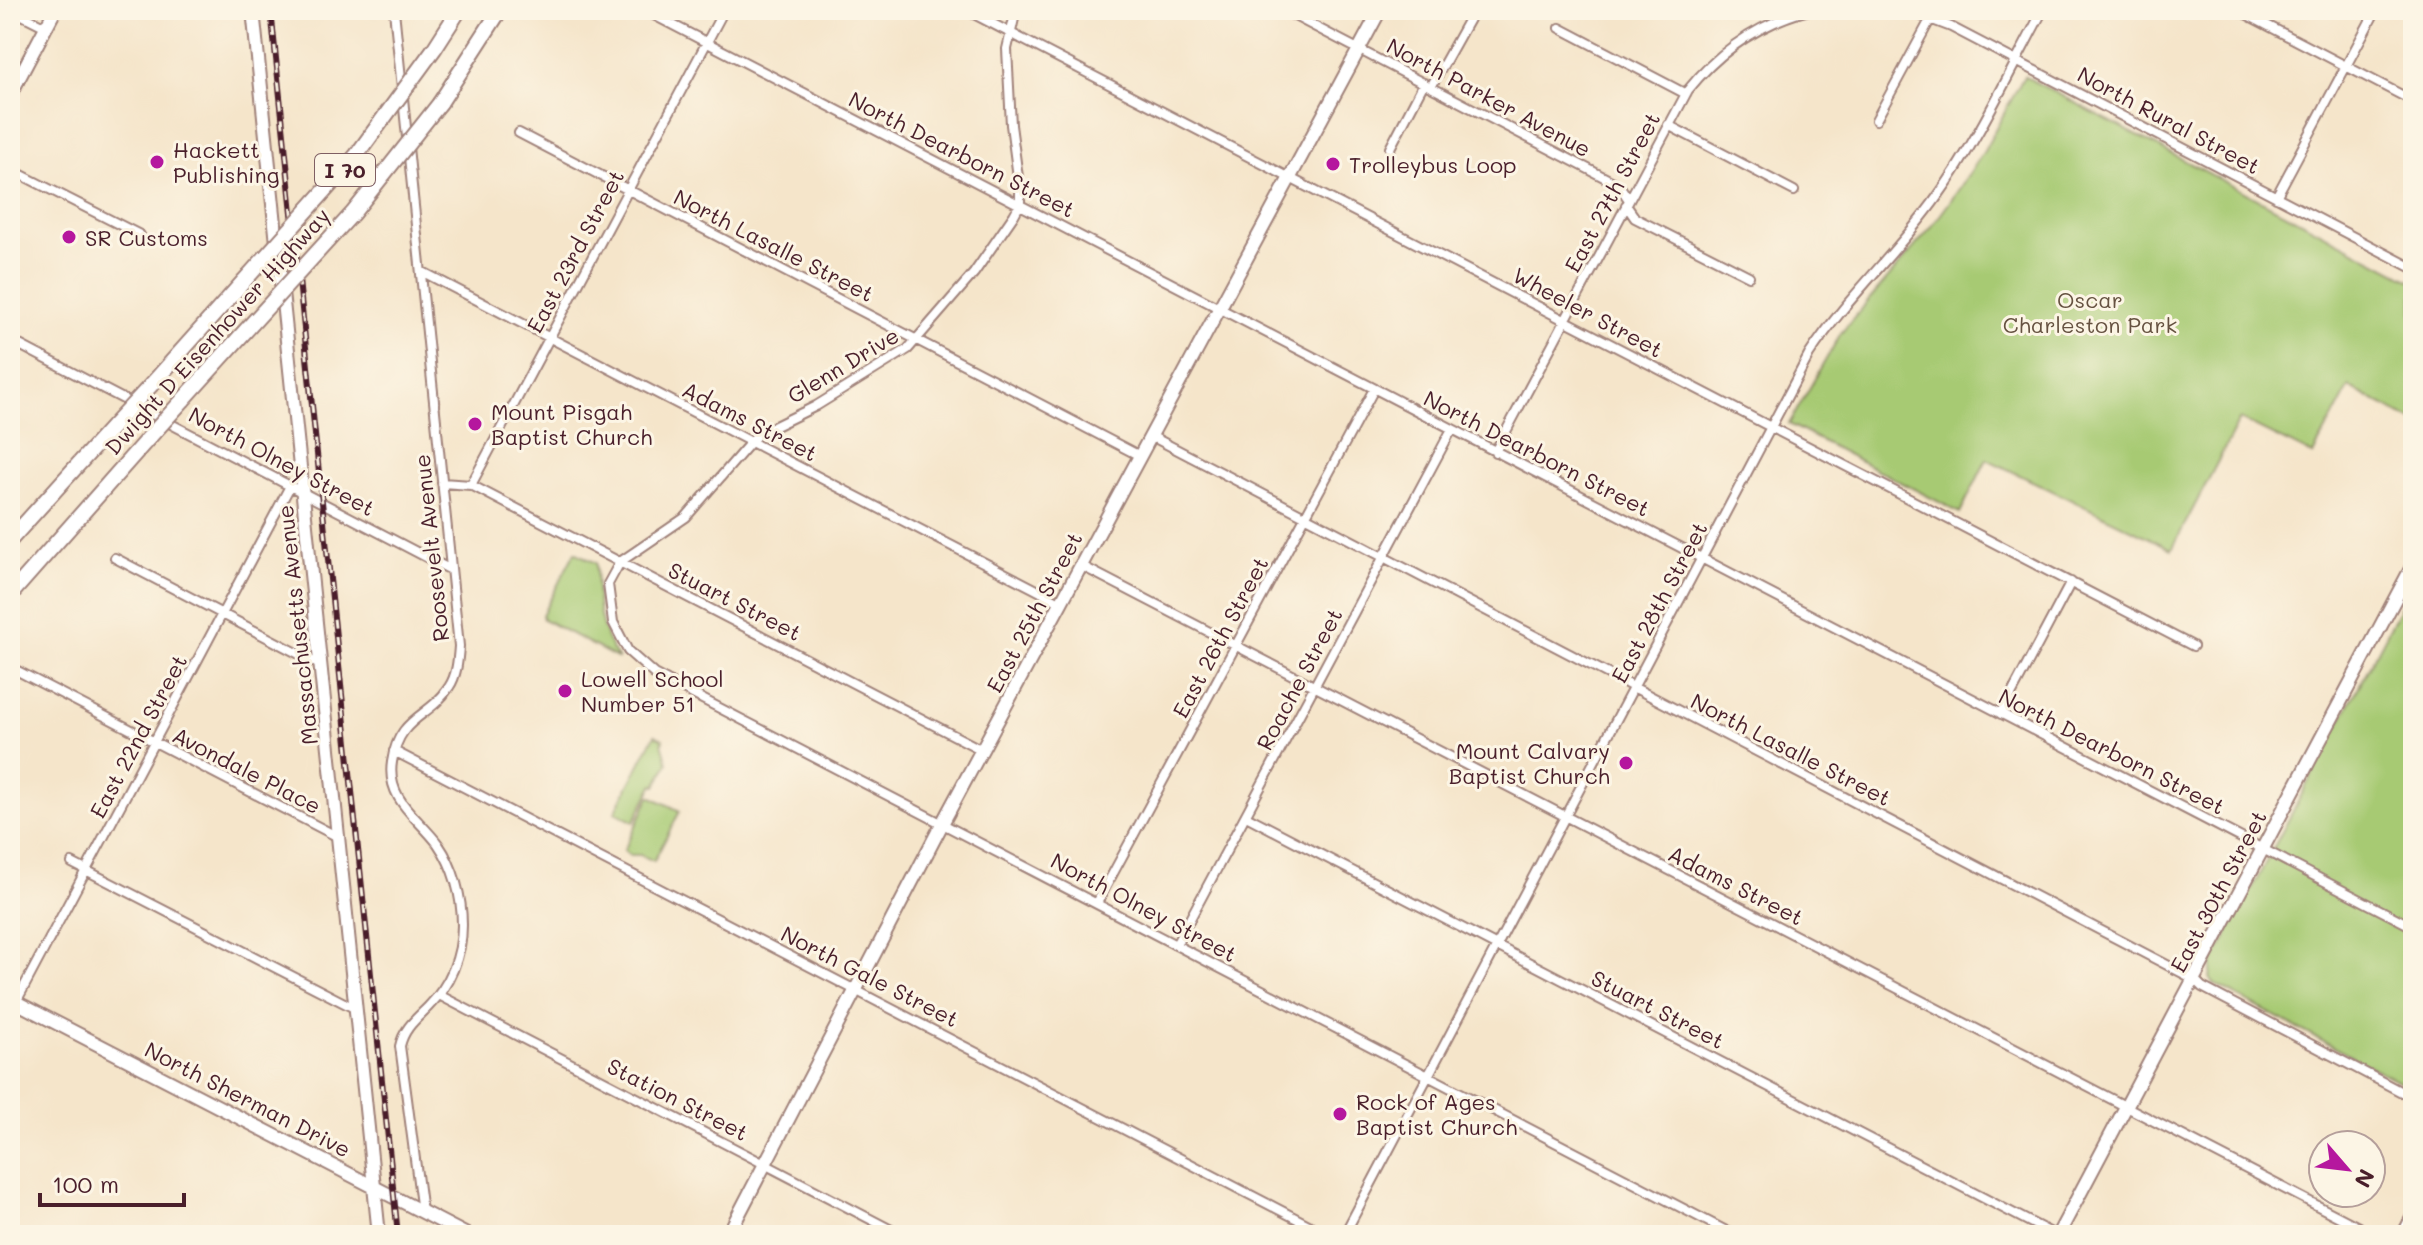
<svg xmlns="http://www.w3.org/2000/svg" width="2423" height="1245" viewBox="0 0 2423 1245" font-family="Mali,sans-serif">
<rect width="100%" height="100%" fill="#fcf5e5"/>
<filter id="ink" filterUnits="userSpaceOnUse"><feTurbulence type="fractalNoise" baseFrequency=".0125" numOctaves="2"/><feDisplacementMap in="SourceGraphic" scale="16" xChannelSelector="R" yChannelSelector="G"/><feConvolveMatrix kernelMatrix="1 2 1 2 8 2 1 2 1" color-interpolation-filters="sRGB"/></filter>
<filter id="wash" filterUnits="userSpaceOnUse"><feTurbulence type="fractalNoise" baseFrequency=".006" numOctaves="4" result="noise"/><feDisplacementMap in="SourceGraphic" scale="32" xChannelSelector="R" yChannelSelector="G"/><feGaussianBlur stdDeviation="1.8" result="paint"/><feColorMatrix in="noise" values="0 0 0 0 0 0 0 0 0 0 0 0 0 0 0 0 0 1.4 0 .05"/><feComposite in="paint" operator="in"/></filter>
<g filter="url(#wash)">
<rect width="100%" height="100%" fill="#f5e5ca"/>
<path fill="#a7ca73" stroke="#78744f" stroke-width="2" d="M2024,76L2413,281V421L2349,387L2313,455L2240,419L2172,549L1987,459L1960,513L1789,424L1841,333L1930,229L1957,192L1984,151Z
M575,552L596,563C597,598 597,630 619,659L543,619L542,615Z
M2413,584V1089L2214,984L2210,978L2212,964Z
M655,735L663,739L662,743L668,763L656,786L653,785L634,822L615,812Z
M650,796L680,811L654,861L640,855H629L624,850Z"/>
</g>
<g filter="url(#ink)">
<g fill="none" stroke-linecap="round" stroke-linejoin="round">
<defs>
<path id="street" d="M12,10L46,27
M394,10L459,646C458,660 457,675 449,687C429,719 399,715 392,762C386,800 419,818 438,844C454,867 462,897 462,925C462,956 450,985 428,1007C416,1019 404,1028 400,1046L422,1212
M644,10L2413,927
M966,10L2193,646
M1016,10L1007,49L1011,125L1020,192V204L1014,215L974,273L908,349L816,406L757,435L686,517L620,562L608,584L613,622L628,651L654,674L1734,1235
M1283,10L1619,185L1629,200
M1906,10L1951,27L2413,268
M2238,10L2413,101
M1560,28L1686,94
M1431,87L1474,10
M1876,120L1931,18
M1668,125L1794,191
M519,133L1140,456
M1390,148L1424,83
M10,169L140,235
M2276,197L2376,10
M1626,205L1635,218L1749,276
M421,271L1062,603
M10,340L451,570
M1151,436L2194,979L2202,987L2413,1098
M1495,452L1688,90C1720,50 1760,23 1809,10
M442,483L471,485L724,10
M471,485L982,750
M115,558L320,665
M1082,566L2374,1235
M10,667L340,838
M2001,714L2071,582
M394,751L1328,1235
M1246,816L2055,1235
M72,863L356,1009
M1097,903L1374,389
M1176,945L1452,429
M439,995L901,1235
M16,1002L290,486
M1344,1235L1809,355C1846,298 1898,252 1937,197C1979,139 2009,73 2043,10
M2401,1235L2413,1212"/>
<path id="secondary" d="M253,10L379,1235
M10,95L55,10
M10,999L467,1235
M728,1235L943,822L1380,10
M2058,1235L2413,565"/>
<path id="highway" d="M434,49L459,10
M440,103L500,10
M152,384L244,281
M183,400L249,327
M10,540L113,426
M10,595L145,442"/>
</defs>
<use href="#street" stroke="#a0827a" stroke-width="12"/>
<use href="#secondary" stroke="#a0827a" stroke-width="16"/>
<use href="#highway" stroke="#a0827a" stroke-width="18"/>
<use href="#street" stroke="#fff" stroke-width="8"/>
<use href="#secondary" stroke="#fff" stroke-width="12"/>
<use href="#highway" stroke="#fff" stroke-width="14"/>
<defs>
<path id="rail" d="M271,10L398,1235
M10,1234L11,1235"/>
</defs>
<use href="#rail" stroke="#4a1f2b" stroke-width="6"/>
<use href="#rail" stroke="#fcf5e5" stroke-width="3" stroke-dasharray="9" stroke-linecap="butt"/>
<defs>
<path id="highway-bridge" d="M244,281L356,156L434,49
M249,327L353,213L440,103
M113,426L152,384
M145,442L183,400"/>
</defs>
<use href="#highway-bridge" stroke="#a0827a" stroke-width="18" stroke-linecap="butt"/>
<use href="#highway-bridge" stroke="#fff" stroke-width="14"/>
</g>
</g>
<g fill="#b5179e" stroke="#fcf5e5" stroke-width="3">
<circle cx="157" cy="162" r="8"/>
<circle cx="1333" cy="164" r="8"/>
<circle cx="69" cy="237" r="8"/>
<circle cx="475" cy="424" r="8"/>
<circle cx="565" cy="691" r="8"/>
<circle cx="1626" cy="763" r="8"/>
<circle cx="1340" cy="1114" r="8"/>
</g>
<g text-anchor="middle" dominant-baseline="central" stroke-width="6" stroke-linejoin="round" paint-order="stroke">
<rect fill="#fcf5e5" stroke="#7f5f63" stroke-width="2" x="315" y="154" width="60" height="32" rx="6"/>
<g font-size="20" font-weight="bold" fill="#4a1f2b">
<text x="345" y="170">I 70</text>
</g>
<g font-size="22" fill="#4a1f2b" stroke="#fcf5e5">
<text transform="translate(1489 97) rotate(28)">North Parker Avenue</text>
<text transform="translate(2169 120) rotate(28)">North Rural Street</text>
<text transform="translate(962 154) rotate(27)">North Dearborn Street</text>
<text transform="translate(1612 192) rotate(-62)">East 27th Street</text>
<text transform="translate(774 245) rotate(27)">North Lasalle Street</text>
<text transform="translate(575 251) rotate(-62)">East 23rd Street</text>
<text transform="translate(1588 312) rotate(28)">Wheeler Street</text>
<text transform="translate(217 331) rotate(-48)">Dwight D Eisenhower Highway</text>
<text transform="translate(843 365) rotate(-31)">Glenn Drive</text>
<text transform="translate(750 421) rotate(27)">Adams Street</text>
<text transform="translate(1537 453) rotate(27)">North Dearborn Street</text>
<text transform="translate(282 461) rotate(28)">North Olney Street</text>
<text transform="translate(431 548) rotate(-96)">Roosevelt Avenue</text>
<text transform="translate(735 601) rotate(27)">Stuart Street</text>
<text transform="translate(1659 602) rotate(-62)">East 28th Street</text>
<text transform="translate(1034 612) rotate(-62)">East 25th Street</text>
<text transform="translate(297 625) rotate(-96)">Massachusetts Avenue</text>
<text transform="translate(1220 637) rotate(-62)">East 26th Street</text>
<text transform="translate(1299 679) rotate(-62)">Roache Street</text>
<text transform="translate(138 736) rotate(-62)">East 22nd Street</text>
<text transform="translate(1791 749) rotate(27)">North Lasalle Street</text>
<text transform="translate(2112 751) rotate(27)">North Dearborn Street</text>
<text transform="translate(247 770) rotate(27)">Avondale Place</text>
<text transform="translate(1736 885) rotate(27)">Adams Street</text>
<text transform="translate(2218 891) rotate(-62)">East 30th Street</text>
<text transform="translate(1144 907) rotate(28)">North Olney Street</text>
<text transform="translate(870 976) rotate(27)">North Gale Street</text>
<text transform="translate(1658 1009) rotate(27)">Stuart Street</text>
<text transform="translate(248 1099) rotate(27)">North Sherman Drive</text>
<text transform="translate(678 1099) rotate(27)">Station Street</text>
</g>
<g font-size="22" fill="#4a1f2b" stroke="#fcf5e5" text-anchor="start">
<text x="173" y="149">Hackett<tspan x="173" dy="25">Publishing</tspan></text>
<text x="1349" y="164">Trolleybus Loop</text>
<text x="85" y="237">SR Customs</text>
<text x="491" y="411">Mount Pisgah<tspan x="491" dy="25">Baptist Church</tspan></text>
<text x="581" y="678">Lowell School<tspan x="581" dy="25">Number 51</tspan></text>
<text x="1610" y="750" text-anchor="end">Mount Calvary<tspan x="1610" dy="25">Baptist Church</tspan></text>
<text x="1356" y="1101">Rock of Ages<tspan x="1356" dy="25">Baptist Church</tspan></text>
</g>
<g font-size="22" fill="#665241" stroke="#fcf5e5">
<text x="2090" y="299">Oscar<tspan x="2090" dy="25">Charleston Park</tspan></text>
</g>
</g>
<rect width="2423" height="1245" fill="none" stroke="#fcf5e5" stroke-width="40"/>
<g transform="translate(2347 1169) rotate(118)"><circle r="38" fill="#fcf5e5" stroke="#b59f9b" stroke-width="2"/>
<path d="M0-6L14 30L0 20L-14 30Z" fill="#b5179e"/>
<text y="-12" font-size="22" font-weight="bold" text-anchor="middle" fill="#4a1f2b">N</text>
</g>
<path d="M40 1193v12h144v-12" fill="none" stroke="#4a1f2b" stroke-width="4"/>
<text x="52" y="1193" font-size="24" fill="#4a1f2b" stroke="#fcf5e5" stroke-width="6" paint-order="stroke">100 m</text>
</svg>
